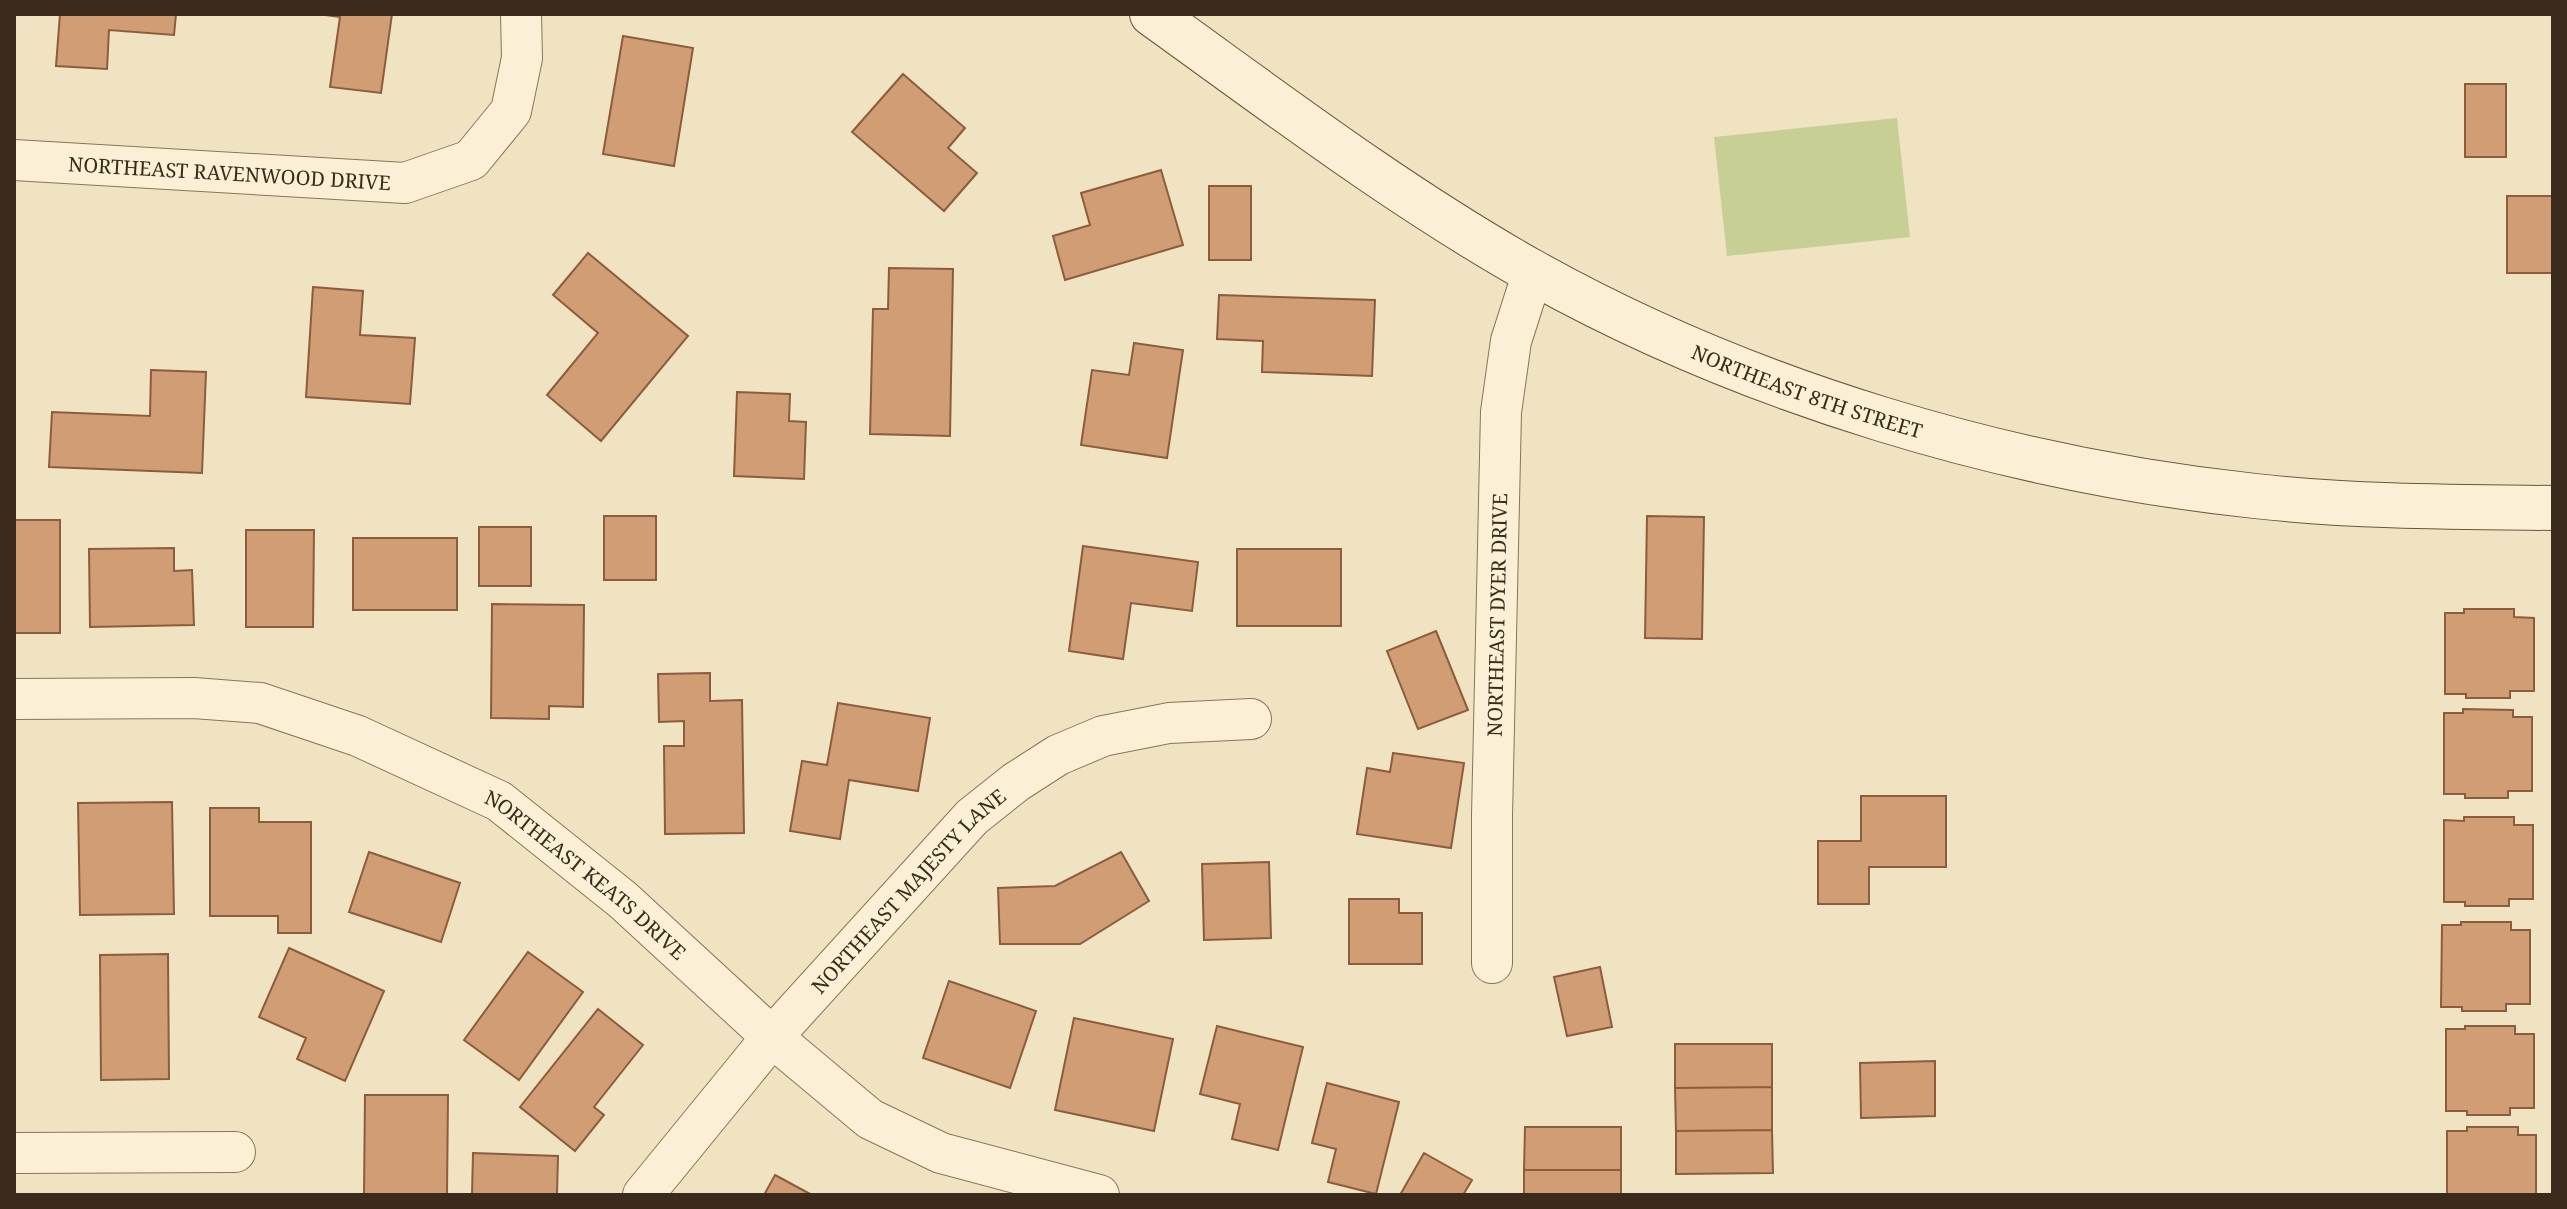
<svg xmlns="http://www.w3.org/2000/svg" width="2567" height="1209" viewBox="0 0 2567 1209" font-family="'Noto Serif',serif">
<rect width="100%" height="100%" fill="#f0e3c1"/>
<path fill="#c7cf95" d="M1897,118L1910,237L1727,256L1714,137Z"/>
<path fill="#d19d75" stroke="#8c5d3c" stroke-width="2" d="M60,14H176L174,35L109,30L107,69L56,66Z
M318,14H392L381,93L330,87L340,17Z
M623,36L693,48L674,166L603,154Z
M903,74L965,128L948,148L977,173L944,211L852,132Z
M2465,84H2506V157H2465Z
M1161,170L1183,245L1065,280L1053,236L1090,225L1081,193Z
M1209,186H1251V260H1209Z
M2507,196H2553V273H2507Z
M588,253L688,336L601,441L547,395L598,333L553,295Z
M889,268L953,269L950,436L870,434L873,309H888Z
M313,287L363,291L360,335L415,338L410,404L306,397Z
M1219,295L1375,300L1372,376L1262,372L1263,341L1217,339Z
M1134,343L1183,350L1167,458L1081,445L1092,370L1129,375Z
M151,370L206,372L202,473L49,467L52,412L150,416Z
M737,392L790,394L789,421L806,422L804,479L734,476Z
M604,516H656V580H604Z
M1647,516L1704,517L1702,639L1645,638Z
M14,520H60V633H14Z
M479,527H531V586H479Z
M246,530H314L313,627H246Z
M353,538H457V610H353Z
M1083,546L1198,562L1192,611L1131,603L1123,659L1069,651Z
M174,548V571L192,570L194,625L90,627L89,549Z
M1237,549H1341V626H1237Z
M492,604L584,605L583,707L549,706V719L491,718Z
M2464,609H2514V617L2534,618V691H2510V698H2466V694H2445V613H2464Z
M1436,631L1468,710L1418,729L1387,651Z
M710,673V701L742,700L744,833L665,834L664,746H684V721L659,722L658,674Z
M838,703L930,718L918,791L849,780L840,839L790,831L802,761L827,765Z
M2463,709L2513,710V717H2532V791H2508V798H2465V794H2444V713H2463Z
M1393,753L1464,763L1451,848L1357,834L1367,768L1390,772Z
M1861,796H1946V867H1869V904H1818V841H1861Z
M172,802L174,914L80,915L78,803Z
M210,808H259V822H311V933H278V916H210Z
M2464,817H2514V825H2533V899H2509V906H2465V902H2444V820L2464,821Z
M369,852L460,883L441,942L349,912Z
M1121,852L1149,901L1080,944H1000L998,888L1055,886Z
M1269,862L1271,938L1204,940L1202,864Z
M1349,899H1399V913H1422V964H1349Z
M2461,922H2511V930H2530V1004H2506V1011H2462V1007H2441L2442,925H2461Z
M289,948L384,991L345,1081L297,1059L306,1038L259,1017Z
M528,952L583,992L519,1080L464,1040Z
M168,954L169,1079L101,1080L100,955Z
M1600,967L1612,1027L1567,1036L1554,977Z
M949,981L1036,1011L1010,1088L923,1058Z
M598,1009L643,1045L594,1107L604,1115L575,1151L520,1107Z
M1074,1018L1173,1039L1154,1131L1055,1110Z
M1217,1026L1303,1047L1278,1150L1232,1139L1240,1104L1200,1094Z
M2465,1026H2515V1034H2534V1108H2510V1115H2467V1111H2446V1029H2465Z
M1675,1044H1772V1087L1675,1088Z
M1935,1061V1116L1861,1118L1860,1063Z
M1327,1083L1399,1102L1376,1194L1328,1182L1336,1149L1312,1143Z
M1772,1087V1130L1676,1131L1675,1088Z
M365,1095H448L447,1195H364Z
M1525,1127H1621V1170H1524Z
M2467,1127H2518V1135H2536V1195H2447V1131H2467Z
M1772,1130L1773,1173L1676,1174V1131Z
M473,1153L558,1156L557,1195H472Z
M1424,1153L1472,1180L1463,1195H1400Z
M1524,1170H1621V1195H1524Z
M775,1175L812,1195H764Z"/>
<g fill="none" stroke-linecap="round" stroke-linejoin="round">
<defs>
<g id="minor">
<path id="s1" d="M14,160L405,183L471,160L511,111L522,58L521,14"/>
<path id="s2" d="M14,699L194,698L260,703L358,736L499,801L623,900L772,1037L870,1119L941,1153L1099,1195"/>
<path id="s3" d="M1492,963V816L1501,412L1511,341L1533,272"/>
<path d="M14,1153L235,1152"/>
<path id="s4" d="M643,1195L772,1037L972,817L1016,782L1058,755L1103,736L1169,723L1251,719"/>
</g>
<g id="secondary">
<path id="s5" d="M1152,14C1276,103 1398,196 1531,271C1747,392 2009,470 2255,496C2354,507 2454,507 2553,508"/>
</g>
</defs>
<use href="#minor" stroke="#8b7458" stroke-width="42"/>
<use href="#secondary" stroke="#6d553b" stroke-width="46"/>
<use href="#minor" stroke="#fbf0d5" stroke-width="40"/>
<use href="#secondary" stroke="#fbf0d5" stroke-width="44"/>
</g>
<g text-anchor="middle" dominant-baseline="central" stroke-width="7" stroke-linejoin="round" paint-order="stroke">
<g font-size="20" fill="#3a2b1d" stroke="#f7edd1">
<text stroke="none"><textPath href="#s1" startOffset="216">NORTHEAST RAVENWOOD DRIVE</textPath></text>
<text stroke="none"><textPath href="#s5" startOffset="760">NORTHEAST 8TH STREET</textPath></text>
<text stroke="none"><textPath href="#s3" startOffset="348">NORTHEAST DYER DRIVE</textPath></text>
<text stroke="none"><textPath href="#s2" startOffset="618">NORTHEAST KEATS DRIVE</textPath></text>
<text stroke="none"><textPath href="#s4" startOffset="404">NORTHEAST MAJESTY LANE</textPath></text>
</g>
</g>
<rect width="2567" height="1209" fill="none" stroke="#3a2b1d" stroke-width="32"/>
</svg>
